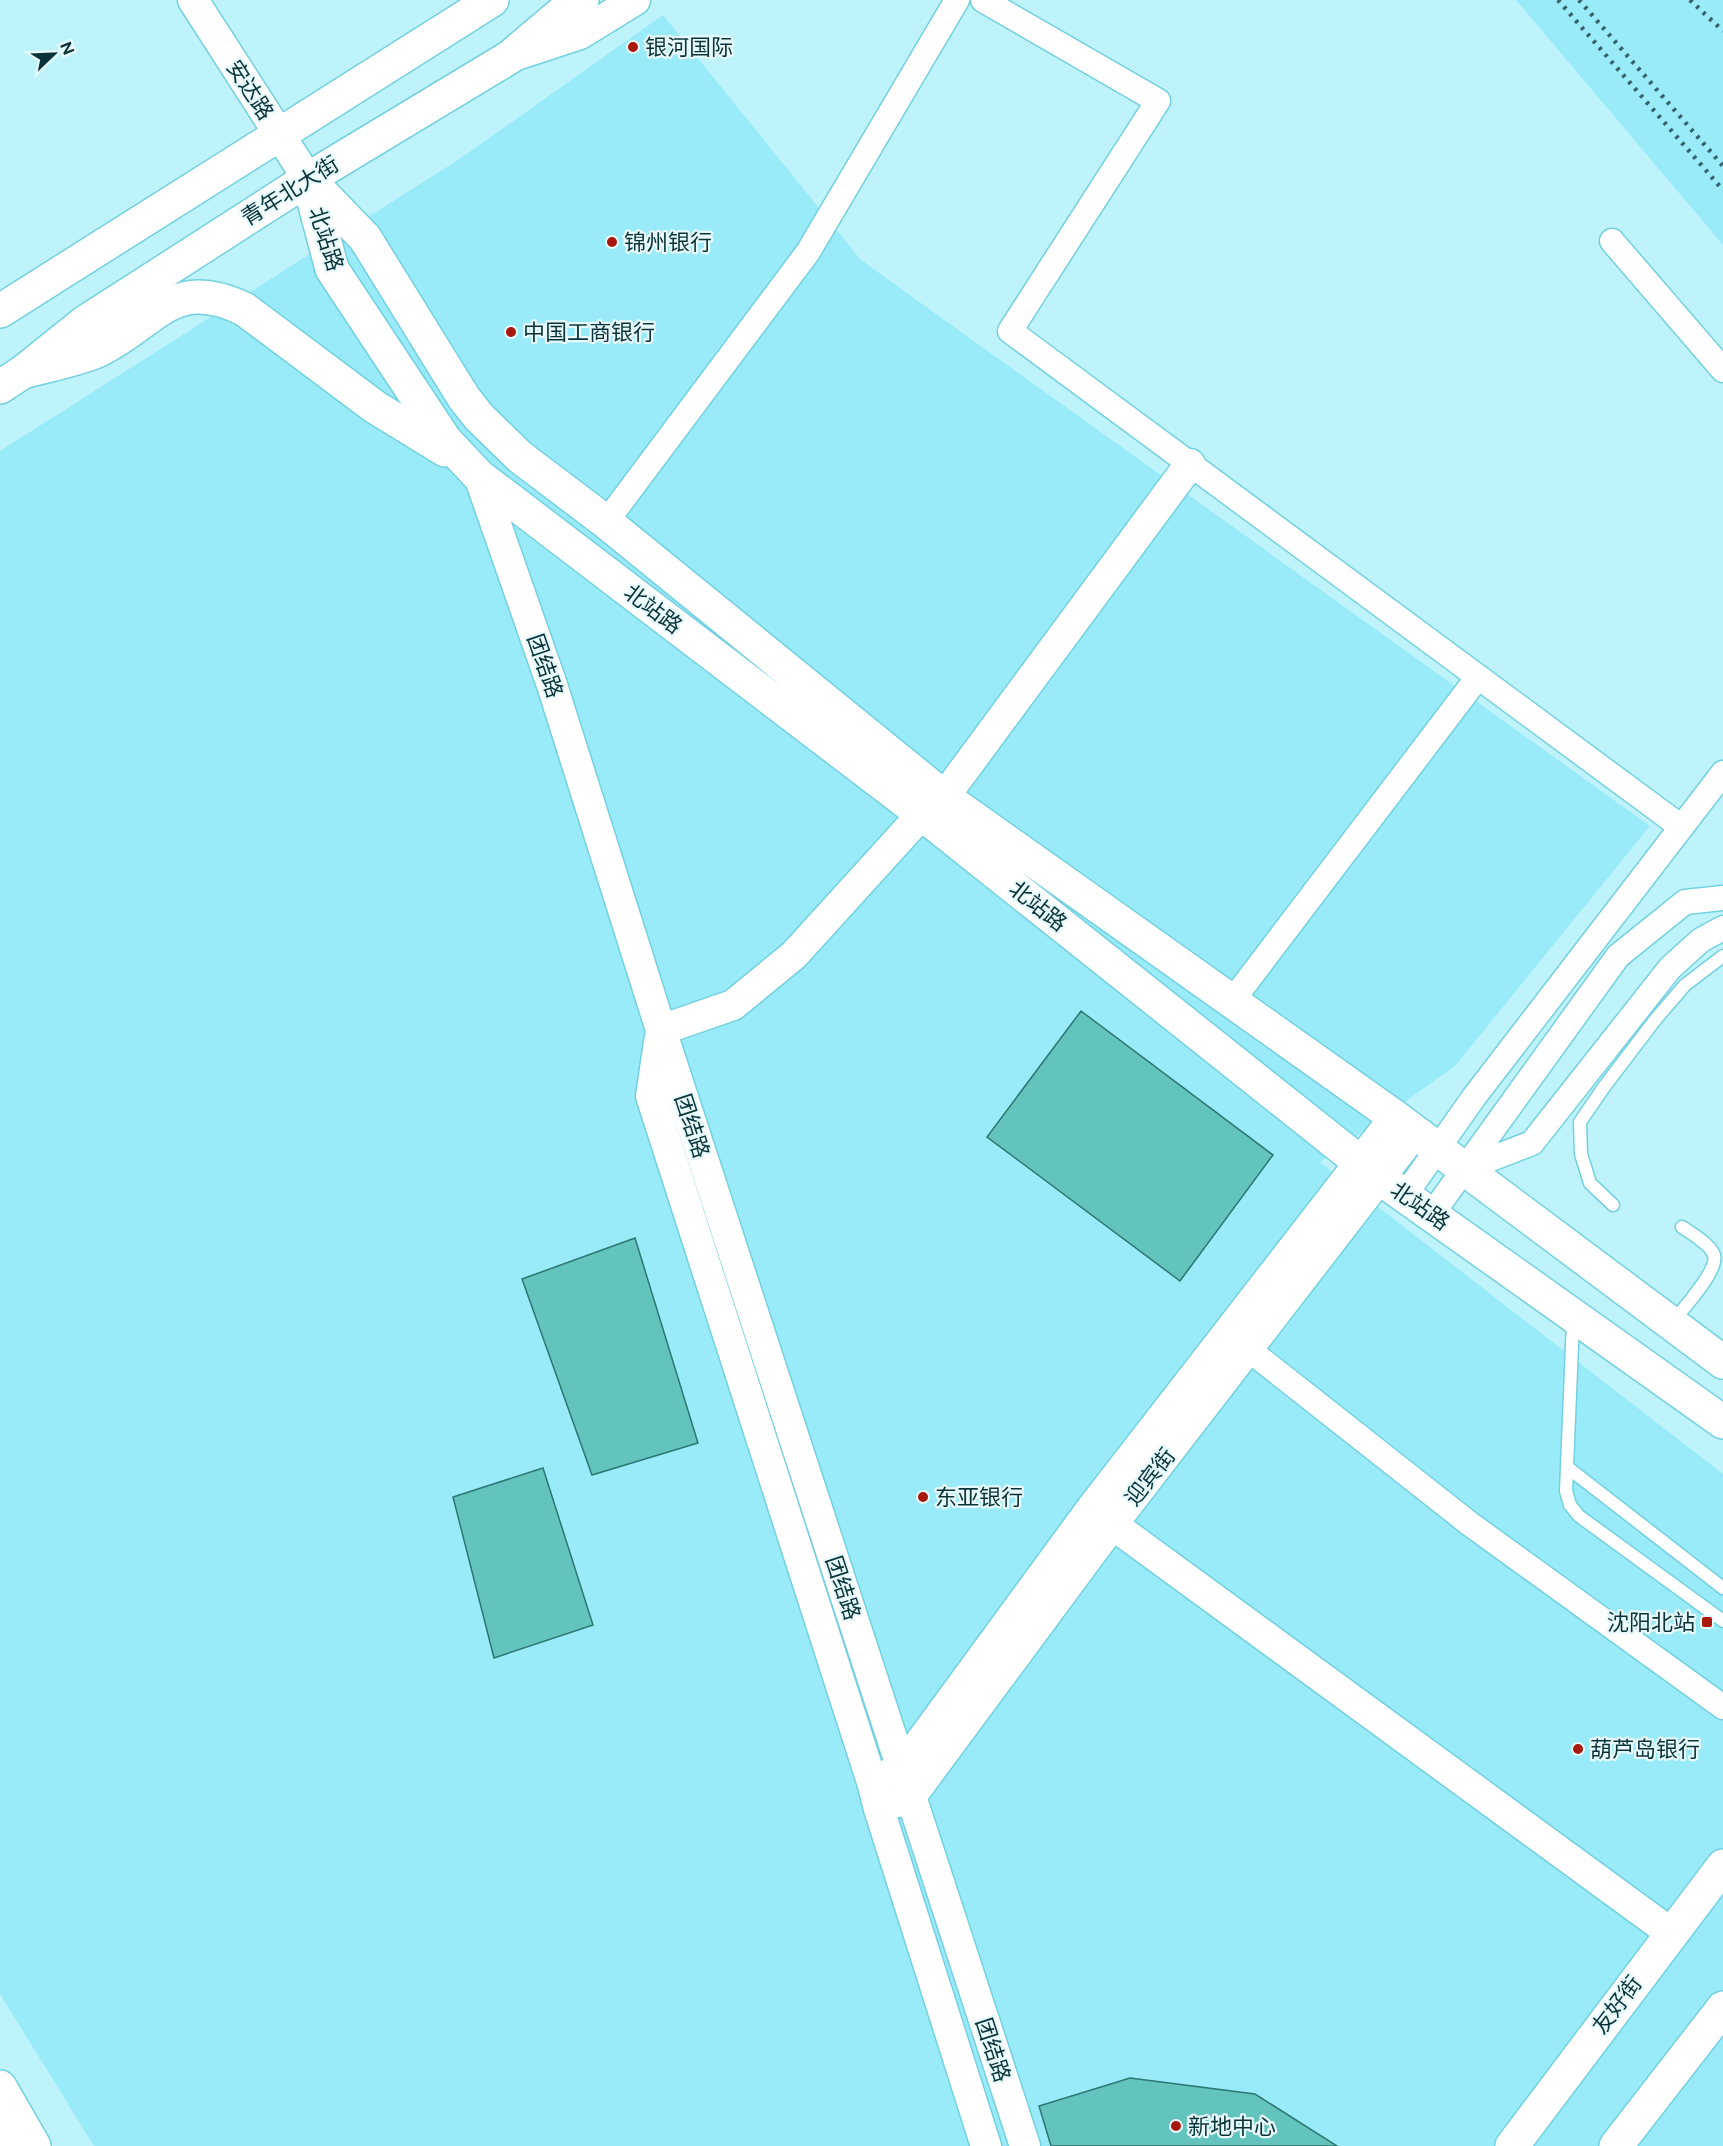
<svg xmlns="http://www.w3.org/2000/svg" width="1723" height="2146" viewBox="0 0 1723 2146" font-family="Figtree,'Noto Sans SC',sans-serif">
<rect width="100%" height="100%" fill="#bef3fc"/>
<path fill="#9aebf9" d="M1516,0H1723V245Z
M663,15L861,260L1650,826L1455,1066L1320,1162L1723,1474V2146H94L0,1994V451L461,158Z"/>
<path fill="#63c3bd" stroke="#2c7772" stroke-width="1.5" d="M1081,1011L1273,1155L1180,1281L987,1137Z
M635,1238L698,1443L592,1475L522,1279Z
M543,1468L593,1625L494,1658L453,1497Z
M1130,2078L1255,2094L1337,2146H1051L1039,2106Z"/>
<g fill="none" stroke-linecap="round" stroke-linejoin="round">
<defs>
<path id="service" d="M1613,1205L1590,1183L1581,1154L1580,1122L1604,1087L1655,1020L1685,985L1723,956
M1573,1321L1566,1491L1570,1505L1579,1516L1723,1621
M1672,1323C1682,1309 1719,1271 1714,1255C1710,1244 1692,1234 1682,1227
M1567,1467L1723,1588"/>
<path id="minor" d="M983,0L1158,101L1010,331L1680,826
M1612,241L1723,370
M606,522L808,252L957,0
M1232,1001L1478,677
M1465,1169L1532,1143L1670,968L1701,940L1723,928
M1405,1195L1474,1097L1723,773
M1432,1214L1618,956L1685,902L1723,898
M1234,1338L1470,1524L1723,1707"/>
<path id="tertiary" d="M193,0L308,179
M513,56L580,34L635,0
M479,476L552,685L661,1030L1025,2146
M661,1030L733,1005L794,955L922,814L944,797L1190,464
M660,1036L651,1096L872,1782L879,1809L986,2146
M1098,1514L1671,1933
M889,1774L902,1767L1091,1509L1395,1117
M898,1802L910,1798L1112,1525L1415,1132"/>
<path id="secondary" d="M308,179L332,269L445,440L479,476L922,814L1381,1179L1723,1422
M310,181L365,238L464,398L479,417L520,457L606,522L944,797L1395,1117L1723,1362
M23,372C44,366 80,359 99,350C157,321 172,275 244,309L375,407L445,450
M0,2087L34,2146
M1512,2146L1723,1866
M1616,2146L1723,2008"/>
<path id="primary" d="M0,311L492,0
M0,387L23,372L84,323L308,179L510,57L562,13L582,0"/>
<path id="trunk" d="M0,2132L8,2146"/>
</defs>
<use href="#service" stroke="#73d0e0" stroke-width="15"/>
<use href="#minor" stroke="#73d0e0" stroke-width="27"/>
<use href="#tertiary" stroke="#73d0e0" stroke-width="33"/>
<use href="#secondary" stroke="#73d0e0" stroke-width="36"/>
<use href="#primary" stroke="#73d0e0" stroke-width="36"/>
<use href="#trunk" stroke="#73d0e0" stroke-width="36"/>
<use href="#service" stroke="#fff" stroke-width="12"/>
<use href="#minor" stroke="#fff" stroke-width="24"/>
<use href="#tertiary" stroke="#fff" stroke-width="30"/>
<use href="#secondary" stroke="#fff" stroke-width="33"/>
<use href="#primary" stroke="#fff" stroke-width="33"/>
<use href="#trunk" stroke="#fff" stroke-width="33"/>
<path stroke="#36636b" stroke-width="4.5" stroke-dasharray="3 6" stroke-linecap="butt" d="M1558,0L1723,190
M1579,0L1723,166
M1690,0L1723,31"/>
</g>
<g fill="#a9180c" stroke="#e8f9fc" stroke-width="2">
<circle cx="633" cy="47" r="6"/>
<circle cx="612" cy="242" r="6"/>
<circle cx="511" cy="332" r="6"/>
<circle cx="923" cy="1497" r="6"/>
<rect x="1701" y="1616" width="12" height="12" rx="3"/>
<circle cx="1578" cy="1749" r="6"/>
<circle cx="1176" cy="2126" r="6"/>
</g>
<g text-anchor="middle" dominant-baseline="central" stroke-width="4.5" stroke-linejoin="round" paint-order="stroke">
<g font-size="22" fill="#09333a" stroke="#e8f9fc" text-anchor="start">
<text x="645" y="47">银河国际</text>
<text x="624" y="242">锦州银行</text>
<text x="523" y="332">中国工商银行</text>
<text x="935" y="1497">东亚银行</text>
<text x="1695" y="1622" text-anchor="end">沈阳北站</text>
<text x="1590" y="1749">葫芦岛银行</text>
<text x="1188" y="2126">新地中心</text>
</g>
<g font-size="22" fill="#09333a" stroke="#e8f9fc">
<text transform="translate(250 90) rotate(57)">安达路</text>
<text transform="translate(290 191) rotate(-32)">青年北大街</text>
<text transform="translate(326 239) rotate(72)">北站路</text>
<text transform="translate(653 609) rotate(37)">北站路</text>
<text transform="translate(545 666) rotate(71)">团结路</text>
<text transform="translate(1038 906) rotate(38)">北站路</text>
<text transform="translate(692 1126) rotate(72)">团结路</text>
<text transform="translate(1420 1206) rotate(35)">北站路</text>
<text transform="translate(1150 1477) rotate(-52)">迎宾街</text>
<text transform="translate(843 1588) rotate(72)">团结路</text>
<text transform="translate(1617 2005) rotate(-53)">友好街</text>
<text transform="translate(993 2050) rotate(72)">团结路</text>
</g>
</g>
<g transform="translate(54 54) rotate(67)" stroke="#e8f9fc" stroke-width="4.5" paint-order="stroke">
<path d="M0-4.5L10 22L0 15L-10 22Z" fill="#09333a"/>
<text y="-9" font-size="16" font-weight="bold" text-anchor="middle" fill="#09333a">N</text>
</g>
</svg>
